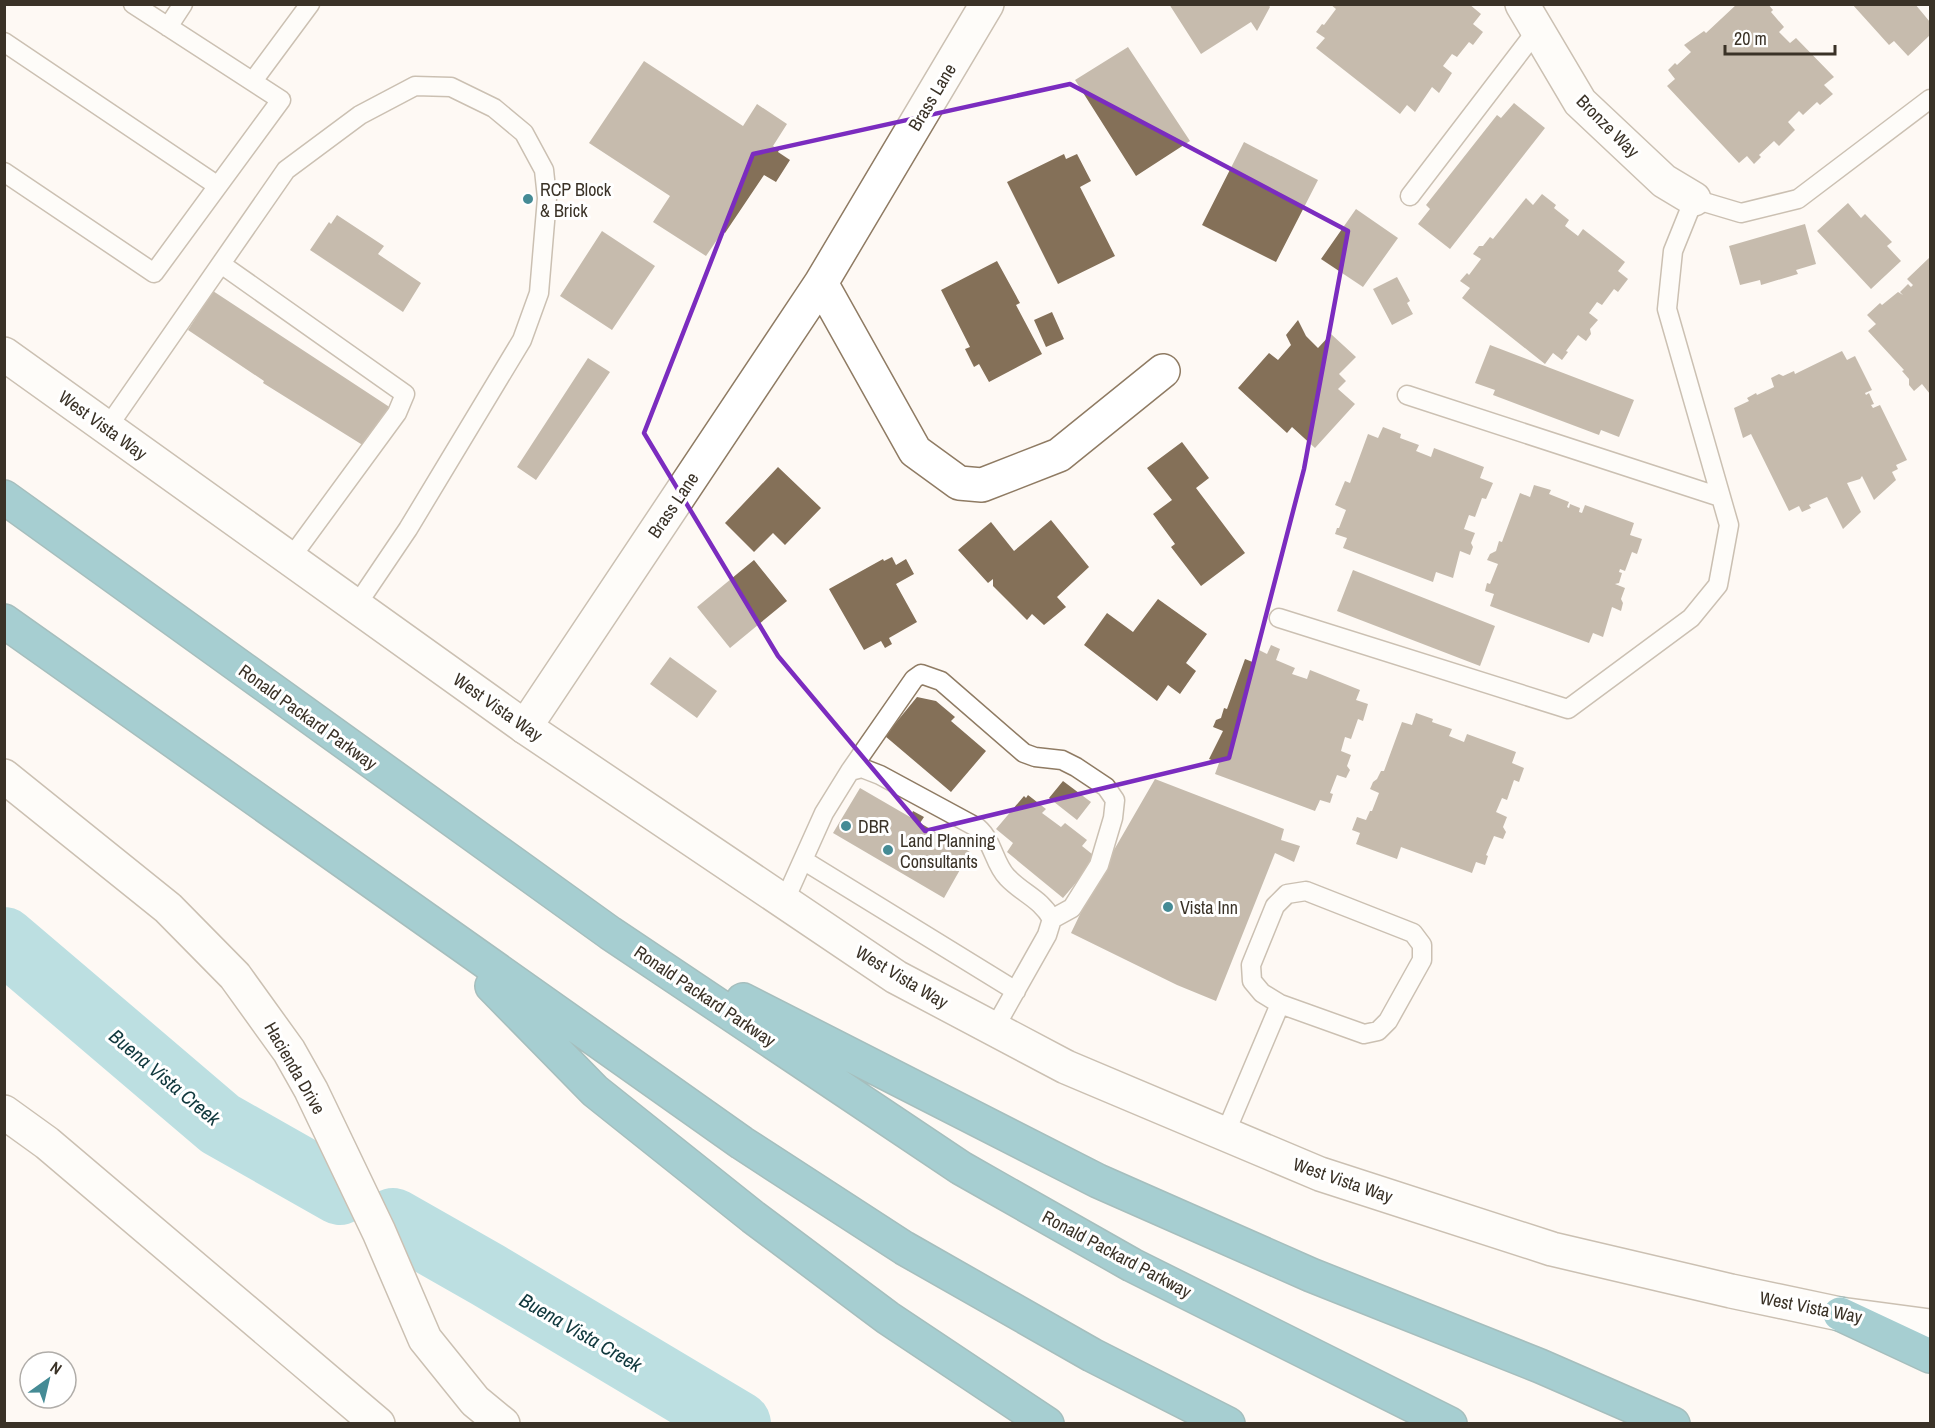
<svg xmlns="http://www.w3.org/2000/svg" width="1935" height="1428" viewBox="0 0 1935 1428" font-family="'Archivo Narrow',sans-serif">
<rect width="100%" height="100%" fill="#fef9f4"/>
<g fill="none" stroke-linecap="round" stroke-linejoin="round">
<path stroke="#6ebeca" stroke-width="66" d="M4,940L220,1124L340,1192
M393,1221L488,1275L738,1424"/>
</g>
<path fill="#847058" d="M1169,4H1268L1270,7L1257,31L1251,22L1201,54Z
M1330,4H1469L1481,14L1473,24L1483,32L1473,45L1469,42L1457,57L1452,54L1443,66L1452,73L1439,93L1432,87L1415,112L1407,105L1400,114L1316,48L1325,38L1316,32L1322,24L1324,25L1336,9Z
M1737,4H1768L1773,10L1771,12L1784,27L1779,32L1790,43L1796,38L1834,77L1824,85L1833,94L1820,105L1817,102L1803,115L1799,111L1788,122L1795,130L1779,146L1774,141L1759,155L1761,157L1754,164L1747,156L1739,163L1667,86L1675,79L1668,70L1675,63L1677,65L1691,52L1684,45L1704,31L1706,33Z
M1852,4H1915L1930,22V35L1908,56L1894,41L1889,45Z
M1128,47L1190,141L1136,176L1075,80Z
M644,61L743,126L757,104L787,124L773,146L779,150L778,152L790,160L776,182L764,175L725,233L723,231L706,256L653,222L670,196L589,143Z
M1514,103L1545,128L1450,249L1418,224L1430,209L1426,205L1497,115L1501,118Z
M1244,142L1318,180L1276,262L1202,225Z
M1064,154L1066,159L1077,154L1091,181L1080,187L1115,256L1058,284L1007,182Z
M1542,194L1556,205L1554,208L1569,220L1565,226L1578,236L1583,229L1625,262L1618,271L1628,279L1618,292L1614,289L1602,305L1597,302L1589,313L1598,320L1590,329L1591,334L1586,341L1578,335L1566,351L1568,352L1562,360L1553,353L1545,364L1462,298L1470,288L1460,281L1467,273L1469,275L1481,259L1473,254L1479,246H1483L1490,237L1493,239L1526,198L1533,205Z
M1848,203L1861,218L1865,214L1892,242L1887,246L1901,261L1871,289L1817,231Z
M1356,209L1398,238L1363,287L1321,259Z
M337,215L384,246L378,254L421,283L403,312L310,250L329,222L331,224Z
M1805,224L1816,264L1796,270L1798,274L1761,285L1760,280L1740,285L1729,246Z
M602,231L655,266L612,330L560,296Z
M1930,257V394L1922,384L1914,391L1909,385V379L1902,371L1904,370L1868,331L1876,324L1867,315L1880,303L1882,305L1898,292L1903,295L1900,292L1908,284L1911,287L1913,285L1907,279Z
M997,261L1020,303L1016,305L1042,354L989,382L979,364L974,367L965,349L970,347L941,290Z
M1397,277L1410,301L1407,303L1413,314L1392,325L1373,289Z
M213,291L394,410L369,449L263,383L264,381L188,330Z
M1052,312L1064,339L1046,347L1034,320Z
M1298,320L1306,336L1318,348L1331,334L1356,357L1339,374L1346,381L1338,389L1355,404L1315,448L1292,427L1287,433L1238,388L1269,353L1278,360L1291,345L1286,335Z
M1490,345L1634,400L1619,437L1601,430L1599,435L1493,395L1495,390L1475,383Z
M1842,351L1847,360L1855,356L1872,390L1865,393L1866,395L1869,393L1874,404L1871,405L1873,408L1880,405L1907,460L1896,465L1898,469L1892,472L1896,480L1874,500L1862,476L1860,479L1847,483L1861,512L1843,529L1827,497L1809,505L1811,508L1802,512L1799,506L1789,511L1751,434L1743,438L1734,408L1749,401L1747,398L1756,393L1757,395L1774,387L1771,378L1779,374L1783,376L1794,371L1795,374Z
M588,358L610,372L536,480L517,467Z
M1383,427L1401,434L1400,438L1419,445L1416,451L1431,457L1434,448L1484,467L1480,478L1493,483L1486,499L1482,498L1475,517L1469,515L1464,529L1475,533L1471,543L1473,547L1470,555L1460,551L1453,578L1436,572L1433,582L1343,548L1347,538L1335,534L1337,528H1339L1346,510L1335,505L1345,481L1350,483L1368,434L1378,438Z
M1182,442L1209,478L1196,488L1245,553L1201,586L1171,547L1175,544L1153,514L1172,500L1147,468Z
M778,467L821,508L785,545L773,533L754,552L725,523Z
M1534,485L1551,490L1549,494L1569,502L1567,507L1569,508L1570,504L1580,508L1579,512L1582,513L1585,505L1634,523L1630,535L1642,539L1637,554L1632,552L1625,571L1620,569L1619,572L1622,573L1619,583L1615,584L1625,588L1621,599L1623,603L1621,611L1612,607L1603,637L1593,633L1589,643L1490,606L1494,594L1485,591L1487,583L1490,584L1498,564L1487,560L1490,554L1496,551L1499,541L1502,542L1520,493L1530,497Z
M1051,520L1089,567L1057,597L1066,607L1044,625L1032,614L1027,620L993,586V579L988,583L958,550L991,522L1014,551Z
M892,557L896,565L906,559L914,574L896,584L917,622L889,638L892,644L885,648L881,641L864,650L829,589L883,559L884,561Z
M754,560L787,601L730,648L697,607Z
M1353,570L1495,626L1480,666L1337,611Z
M1158,599L1207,634L1186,663L1196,671L1180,694L1168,685L1157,701L1084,645L1107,613L1133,632Z
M1271,645L1280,649L1276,660L1295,668L1292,674L1307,679L1310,670L1360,690L1356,700L1368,704L1363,721L1358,719L1351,739L1345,737L1341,751L1351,755L1347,766L1350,770L1346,778L1337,775L1330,793L1333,794L1330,803L1320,800L1315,811L1215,774L1219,763L1209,759L1223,731L1213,727L1216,720L1221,718L1224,708L1227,709L1245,659L1255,663L1259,650L1267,654Z
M670,657L717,691L697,718L650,684Z
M917,697L936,701L955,717L951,721L986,751L951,792L885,736Z
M1416,713L1433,719L1432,722L1452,729L1449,736L1464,742L1467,734L1516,752L1512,763L1524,768L1519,782L1514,780L1507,800L1502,798L1496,812L1507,817L1503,827L1506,832L1503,839L1494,836L1486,855L1488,856L1485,865L1476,862L1472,873L1401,847L1397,859L1356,844L1360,833L1352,830L1357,817L1366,820L1370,811H1372L1379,793L1370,789L1373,782L1377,779L1381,771H1384L1402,722L1412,725Z
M1155,779L1284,829L1281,840L1300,846L1294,862L1275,853L1216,1001L1177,985L1071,933L1096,881Z
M1063,781L1091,802L1077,820L1049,798Z
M860,788L910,817L913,811L924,817L920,823L970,852L944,898L833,833Z
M1028,795L1046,809L1042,813L1061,827L1065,823L1087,840L1082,846L1097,858L1063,898L1007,852L1013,843L996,829L1024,796L1026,798Z"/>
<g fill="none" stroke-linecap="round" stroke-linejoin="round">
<defs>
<path id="lane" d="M168,27L183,4
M4,42L218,186
M253,81L310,4
M4,172L154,273L281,100L133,4
M1410,196L1537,30
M221,264L405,394L397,413L290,559
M1407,395L1720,497
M107,428L286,170L360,115L415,86L451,87L494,108L524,133L544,170L547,198L539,293L522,340L408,529L356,606
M1279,618L1568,709L1691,618L1718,585L1729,525L1667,309L1673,251L1694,199L1741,213L1798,199L1930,99
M850,771L862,768L880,775L978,828C993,841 994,864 1007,877C1023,894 1040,898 1052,919L1047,935L994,1029
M803,860L1016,991
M1306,891L1413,933L1422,945V960L1388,1021L1378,1031L1364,1034L1280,1004L1262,993L1252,981L1251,965L1275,906L1287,894Z
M784,902L824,813L850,771L914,679L921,674L941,681L1024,753L1035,757L1062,760L1076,767L1106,787L1115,800L1113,818L1099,865L1072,908L1052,919
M1225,1134L1280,1004"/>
<path id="street" d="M1522,4L1580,102L1664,181L1694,199
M821,283L915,451L959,483L982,485L1059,455L1163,371
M525,727L821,283L987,4"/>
<path id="secondary" d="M4,354L525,727L896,977L1066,1067L1320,1174L1552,1249L1731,1291L1840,1314L1930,1326
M4,776L168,908L235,976L289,1051L311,1090L379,1232L425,1339L475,1401L503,1424
M4,1112L47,1143L378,1424"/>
<path id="highway" d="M4,497L610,933L961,1168L1132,1265L1450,1424
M4,621L742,1143L904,1248L1092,1355L1228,1424
M492,986L595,1091L753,1217L888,1318L1047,1424
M743,1000L1098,1181L1311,1275L1540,1366L1673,1424
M1840,1314L1930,1356"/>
</defs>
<use href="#lane" stroke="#8f7b63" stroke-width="21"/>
<use href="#street" stroke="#8f7b63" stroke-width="36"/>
<use href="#secondary" stroke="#8f7b63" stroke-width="36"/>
<use href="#highway" stroke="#3c767a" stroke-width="36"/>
<use href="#lane" stroke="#fff" stroke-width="18"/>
<use href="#street" stroke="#fff" stroke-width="33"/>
<use href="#secondary" stroke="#fff" stroke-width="33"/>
<use href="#highway" stroke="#3d9aa6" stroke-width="33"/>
</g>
<path d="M0 0H1935V1428H0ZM1070,84L1348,231L1304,469L1229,758L925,831L778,656L644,433L753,154Z" fill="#fef9f4" fill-opacity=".55" fill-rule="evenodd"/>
<path fill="none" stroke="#7b2cbf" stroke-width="4.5" stroke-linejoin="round" d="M1070,84L1348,231L1304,469L1229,758L925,831L778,656L644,433L753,154Z"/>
<g fill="#458b95" stroke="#fff" stroke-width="2">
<circle cx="528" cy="199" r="6"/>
<circle cx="846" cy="826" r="6"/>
<circle cx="888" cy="850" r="6"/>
<circle cx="1168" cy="907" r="6"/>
</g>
<g text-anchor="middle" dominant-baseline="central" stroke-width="6" stroke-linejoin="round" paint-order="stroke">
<g font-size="18" fill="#3a3227" stroke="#fff">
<text transform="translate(932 97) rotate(-59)">Brass Lane</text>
<text transform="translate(1608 126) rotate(45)">Bronze Way</text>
<text transform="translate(103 425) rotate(36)">West Vista Way</text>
<text transform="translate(673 505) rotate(-56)">Brass Lane</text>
<text transform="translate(498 707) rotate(35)">West Vista Way</text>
<text transform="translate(308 717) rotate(36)">Ronald Packard Parkway</text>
<text transform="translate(902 977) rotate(31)">West Vista Way</text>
<text transform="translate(705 996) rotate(34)">Ronald Packard Parkway</text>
<text transform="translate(295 1068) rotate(60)">Hacienda Drive</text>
<text transform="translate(1343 1180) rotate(19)">West Vista Way</text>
<text transform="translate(1117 1254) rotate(28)">Ronald Packard Parkway</text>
<text transform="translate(1811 1307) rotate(11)">West Vista Way</text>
</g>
<g font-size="18" fill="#3a3227" stroke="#fff" text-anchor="start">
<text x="540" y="189">RCP Block<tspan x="540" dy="21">&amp; Brick</tspan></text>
<text x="858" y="826">DBR</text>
<text x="900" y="840">Land Planning<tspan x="900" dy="21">Consultants</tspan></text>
<text x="1180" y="907">Vista Inn</text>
</g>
<g font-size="20" font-style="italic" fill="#10383d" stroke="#fff">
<text transform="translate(165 1077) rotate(40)">Buena Vista Creek</text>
<text transform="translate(581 1332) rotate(30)">Buena Vista Creek</text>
</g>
</g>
<rect width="1935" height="1428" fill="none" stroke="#3a3227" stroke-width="12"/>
<g transform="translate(48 1380) rotate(34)"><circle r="28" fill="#ffffff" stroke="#b0ada9" stroke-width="1.5"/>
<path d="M0-4.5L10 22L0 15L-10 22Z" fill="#458b95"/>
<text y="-9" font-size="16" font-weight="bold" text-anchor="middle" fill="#3a3227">N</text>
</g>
<path d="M1725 45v9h110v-9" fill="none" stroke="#3a3227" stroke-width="3"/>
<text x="1734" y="45" font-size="18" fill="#3a3227" stroke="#ffffff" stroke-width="4.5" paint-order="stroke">20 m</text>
</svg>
